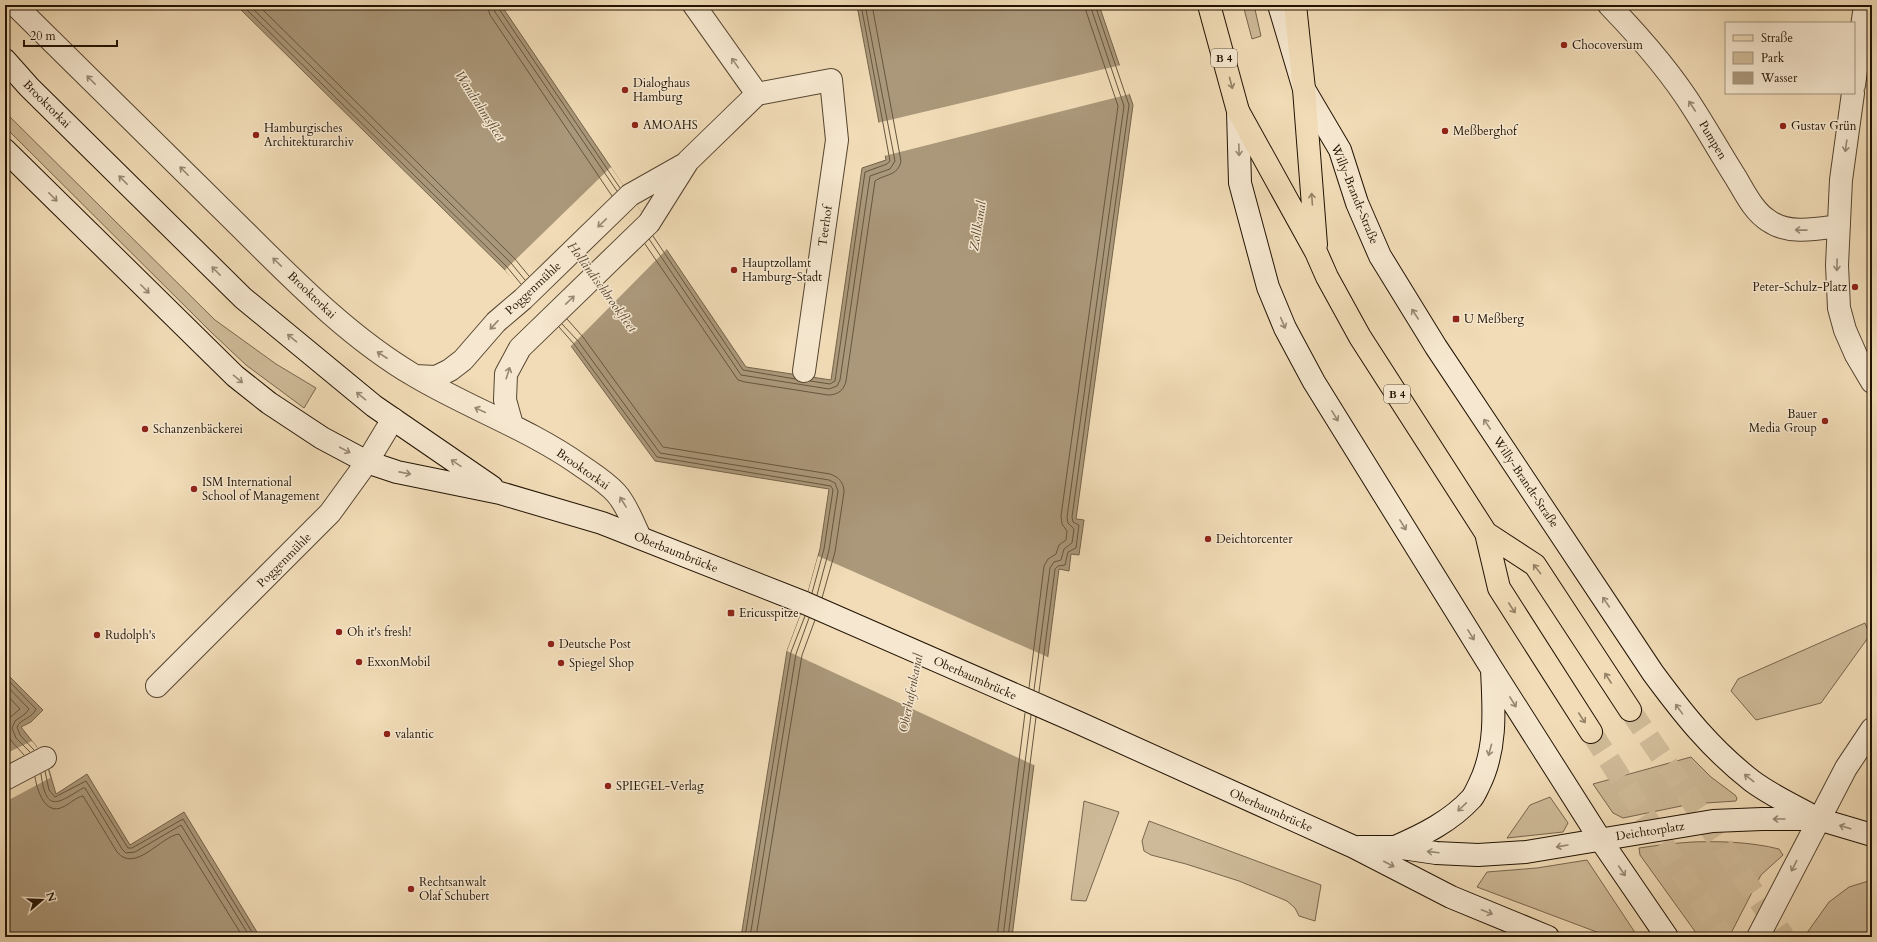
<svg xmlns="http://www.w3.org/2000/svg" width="1877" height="942" viewBox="0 0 1877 942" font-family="Cardo,serif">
<rect width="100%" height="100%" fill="#f1dcb7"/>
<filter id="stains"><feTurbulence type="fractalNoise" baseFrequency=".005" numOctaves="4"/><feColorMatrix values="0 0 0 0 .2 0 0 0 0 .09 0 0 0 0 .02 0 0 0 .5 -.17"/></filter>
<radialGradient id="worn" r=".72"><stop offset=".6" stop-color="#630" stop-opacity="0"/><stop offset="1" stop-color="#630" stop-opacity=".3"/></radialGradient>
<path fill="#ceba98" stroke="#78664e" d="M1243,5H1254L1261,36L1252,39Z
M5,112L215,320L276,364L316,388L304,408L246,365L211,332L5,127Z
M1865,623L1870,635L1821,703L1756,720L1731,691L1738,679Z
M1691,757L1711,777L1735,795L1737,798L1736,801L1691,804L1623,818L1613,813L1593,784Z
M1550,797L1568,823L1563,832L1507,838L1530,805Z
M1084,801L1119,812L1086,901L1071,900Z
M1149,821L1321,885L1315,921L1299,916L1295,908L1287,901L1239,881L1186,864L1151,855L1144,851L1142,841Z
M1692,842C1721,841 1751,842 1779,849L1783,855L1761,875L1729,937H1699L1640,855L1639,848L1667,844Z
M1587,860L1638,937H1610L1477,887L1487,872L1537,868Z
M1872,880V937H1804L1829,902L1849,887Z"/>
<path fill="#ab987a" stroke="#74634a" d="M236,5H501L746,367L831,380L862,168L886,160L858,11L854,5H1099L1133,105L1076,519L1084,520L1079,555L1071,554L1069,571L1059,569L1012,937H741L787,651L805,603L820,549L829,489L655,461L571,346L505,270Z
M5,672L43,710L31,722L21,727L36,746L49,770L56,794L87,774L130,845L184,812L260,937H5Z"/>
<path fill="#f1dcb7" d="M1121,65L1130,94L884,156L885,159L861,166L884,159L877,123Z
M611,167L667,249L569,348L535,310L505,270Z
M818,556L1050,658L1036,766L787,651L805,603Z
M32,741L45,758L50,778L5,802V754Z"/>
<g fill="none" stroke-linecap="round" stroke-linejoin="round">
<path stroke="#66563e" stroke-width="1" d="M242,5L507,267L521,284
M249,5L511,263L525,280
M258,5L515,259L529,276
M487,5L490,15L612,196
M493,5L495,12L617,191
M498,5L499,9L620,188
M653,236L743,370L795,379
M649,239L741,375L829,389L837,386L840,380L870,176L890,169L895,161L865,5
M645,244L738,380L745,382L828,395C838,395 844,390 846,381L875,181C885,174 898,176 901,161L872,5
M567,319L583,337L663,447L830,474C839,477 844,483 844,492L835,552L822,598
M562,324L578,341L660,453L829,480L835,483L838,491L829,550L817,595
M559,327L574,344L657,457L831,486L833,490L824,549L812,593
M810,381L830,384L835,381L865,172L887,164L890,161L862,10L859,5
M5,677L36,709C33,718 20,719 17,727L20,735L34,750
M5,684L29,709L25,714L15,721L12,728L16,738L30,752
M1029,688L1044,566L1048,559L1056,554L1059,545L1066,540L1067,531L1062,524L1061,516L1118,106L1084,5
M1034,690L1050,568L1054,562L1061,560L1064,549L1072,543L1074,529L1068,523L1067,517L1124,106L1090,5
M1039,692L1055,569L1058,566L1065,565L1068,552L1076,548L1079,525L1073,522L1072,517L1129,105L1095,5
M5,693L20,709L8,719C1,735 16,745 24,755
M45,771L49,790L55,797L86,781L128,848H132L183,819L255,937
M41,774C46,813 57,804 83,788H85L122,849L126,853L135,852L181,825L250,937
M35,777C37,790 45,816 63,807C70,804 76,797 83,796L117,852C135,874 161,836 179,834L243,937
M745,937L791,652L805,616
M750,937L796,654L809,618
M756,937L802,655L815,620
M997,937L1025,713
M1003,937L1031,715
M1008,937L1036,717"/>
<path stroke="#d2be9c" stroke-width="22" stroke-dasharray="22 11" stroke-linecap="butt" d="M1630,710L1784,937
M1591,732L1723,937"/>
<defs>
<path id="street" d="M15,5C86,75 158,146 229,216C287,273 345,335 415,376C469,408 529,429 580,465C593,474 606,482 616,493C627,505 633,523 640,537
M694,5L757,94
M1609,5C1641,38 1671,72 1695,111C1709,133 1722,156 1736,178C1745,193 1754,212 1769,221C1789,235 1817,229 1839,226
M1854,85L1865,5
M1853,93L1841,180L1837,265L1839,308L1845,330L1856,355L1872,382
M415,376L436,377L450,370L463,360L496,322L523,299L630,195L685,164
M512,425L505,400L506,374L520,348L649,223L688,161L757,94L831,80L837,140L804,371
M157,686L330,513L367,462L393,419
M5,779L45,758
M1758,937L1846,768L1872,729"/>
<path id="secondary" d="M1279,5L1304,89L1340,150L1357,203L1380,256L1436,347L1653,673C1684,715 1711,749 1752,781C1772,796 1797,807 1818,819
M5,60L29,87L243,298L374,406L492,487
M1238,111L1240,183L1268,287L1285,328L1314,382L1492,669L1600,839L1667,937
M5,150L235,376L269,403L322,438L367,462L397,472L500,493L602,523L805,603L1077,722L1354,847L1451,897L1548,937
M1359,847H1395L1436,853L1478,855L1526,852L1713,821L1762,819H1818L1872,835
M1395,847C1423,835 1451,821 1472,798C1475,794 1477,789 1479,785C1497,749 1494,709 1492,670"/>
<path id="primary" d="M1209,5L1238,111L1316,252L1327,277L1360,337L1486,533L1499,588L1591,732
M1295,5L1304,89L1316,245
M1486,533L1535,565L1630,710"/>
</defs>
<use href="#street" stroke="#564530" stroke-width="24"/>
<use href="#secondary" stroke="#221303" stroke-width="24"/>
<use href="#primary" stroke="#221303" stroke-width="24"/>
<use href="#street" stroke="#f6e8d0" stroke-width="22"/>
<use href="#secondary" stroke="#f6e8d0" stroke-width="22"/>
<use href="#primary" stroke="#f1dcb7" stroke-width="22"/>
</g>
<defs><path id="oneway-shaft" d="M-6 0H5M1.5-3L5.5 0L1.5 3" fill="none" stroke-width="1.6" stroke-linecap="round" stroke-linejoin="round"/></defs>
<g stroke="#978874">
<use href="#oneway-shaft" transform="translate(735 63) rotate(-125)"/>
<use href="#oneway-shaft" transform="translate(91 80) rotate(-135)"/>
<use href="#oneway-shaft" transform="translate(1692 106) rotate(-123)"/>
<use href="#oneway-shaft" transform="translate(1846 146) rotate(98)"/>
<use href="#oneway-shaft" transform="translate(1239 150) rotate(88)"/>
<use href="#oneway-shaft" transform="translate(184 171) rotate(-135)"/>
<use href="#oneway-shaft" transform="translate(123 180) rotate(-135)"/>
<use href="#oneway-shaft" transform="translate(53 197) rotate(45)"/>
<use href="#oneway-shaft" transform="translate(602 223) rotate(136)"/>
<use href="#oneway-shaft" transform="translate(1801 230) rotate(-179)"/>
<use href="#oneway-shaft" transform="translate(277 262) rotate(-136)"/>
<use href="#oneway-shaft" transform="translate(1837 265) rotate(91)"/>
<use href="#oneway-shaft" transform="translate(216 271) rotate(-135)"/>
<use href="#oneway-shaft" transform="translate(145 289) rotate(45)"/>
<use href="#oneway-shaft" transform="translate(570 300) rotate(-44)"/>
<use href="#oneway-shaft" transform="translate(1415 314) rotate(-123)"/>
<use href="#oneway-shaft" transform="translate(1283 323) rotate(67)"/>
<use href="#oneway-shaft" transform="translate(494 325) rotate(133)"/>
<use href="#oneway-shaft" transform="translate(292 338) rotate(-140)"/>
<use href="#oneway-shaft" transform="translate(382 355) rotate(-147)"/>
<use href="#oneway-shaft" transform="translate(508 373) rotate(-72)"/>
<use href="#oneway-shaft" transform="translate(238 379) rotate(39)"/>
<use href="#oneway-shaft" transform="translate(361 396) rotate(-141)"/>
<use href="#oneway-shaft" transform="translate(480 410) rotate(-155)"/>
<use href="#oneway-shaft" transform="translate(1335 416) rotate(58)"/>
<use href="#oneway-shaft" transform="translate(1487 424) rotate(-124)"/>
<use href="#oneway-shaft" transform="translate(345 450) rotate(28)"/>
<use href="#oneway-shaft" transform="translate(456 463) rotate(-146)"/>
<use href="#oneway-shaft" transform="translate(405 473) rotate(11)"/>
<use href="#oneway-shaft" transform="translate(623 502) rotate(-122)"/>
<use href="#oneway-shaft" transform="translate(1403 525) rotate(58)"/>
<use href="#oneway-shaft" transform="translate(1606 602) rotate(-124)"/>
<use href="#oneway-shaft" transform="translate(1471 635) rotate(58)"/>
<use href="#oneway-shaft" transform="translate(1513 702) rotate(58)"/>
<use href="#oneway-shaft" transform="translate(1679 709) rotate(-126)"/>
<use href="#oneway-shaft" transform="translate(1490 750) rotate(105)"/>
<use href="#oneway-shaft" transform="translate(1749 778) rotate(-142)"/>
<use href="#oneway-shaft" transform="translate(1462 807) rotate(136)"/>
<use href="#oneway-shaft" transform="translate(1779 819) rotate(-180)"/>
<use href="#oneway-shaft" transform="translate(1845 827) rotate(-163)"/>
<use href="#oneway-shaft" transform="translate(1562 846) rotate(170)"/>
<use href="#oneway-shaft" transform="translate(1433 852) rotate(-173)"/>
<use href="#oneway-shaft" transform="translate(1389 864) rotate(27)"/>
<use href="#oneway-shaft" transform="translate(1794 866) rotate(117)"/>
<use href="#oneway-shaft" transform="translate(1622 871) rotate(56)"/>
<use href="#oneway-shaft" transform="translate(1487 912) rotate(22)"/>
</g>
<g stroke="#948266">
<use href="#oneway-shaft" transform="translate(1231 83) rotate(75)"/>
<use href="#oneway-shaft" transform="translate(1312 199) rotate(-94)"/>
<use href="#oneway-shaft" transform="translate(1537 569) rotate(-128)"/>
<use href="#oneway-shaft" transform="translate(1512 608) rotate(57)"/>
<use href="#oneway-shaft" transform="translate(1608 678) rotate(-123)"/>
<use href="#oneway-shaft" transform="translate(1582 718) rotate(57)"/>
</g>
<g fill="#8f2418" stroke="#f6e8d0" stroke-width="1.5">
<circle cx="1564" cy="45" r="4"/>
<circle cx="625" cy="90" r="4"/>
<circle cx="635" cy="125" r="4"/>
<circle cx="1783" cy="126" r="4"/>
<circle cx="1445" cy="131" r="4"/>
<circle cx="256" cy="135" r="4"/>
<circle cx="734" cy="270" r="4"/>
<circle cx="1855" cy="287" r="4"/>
<rect x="1452" y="315" width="8" height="8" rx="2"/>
<circle cx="1825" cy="421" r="4"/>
<circle cx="145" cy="429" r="4"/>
<circle cx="194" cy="489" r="4"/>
<circle cx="1208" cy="539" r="4"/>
<rect x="727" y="609" width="8" height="8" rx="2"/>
<circle cx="339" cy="632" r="4"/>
<circle cx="97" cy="635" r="4"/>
<circle cx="551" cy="644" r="4"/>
<circle cx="359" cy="662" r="4"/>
<circle cx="561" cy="663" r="4"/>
<circle cx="387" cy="734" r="4"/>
<circle cx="608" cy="786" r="4"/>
<circle cx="411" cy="889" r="4"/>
</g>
<g text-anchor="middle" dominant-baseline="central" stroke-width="3" stroke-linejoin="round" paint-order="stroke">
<g fill="#f6e8d0" stroke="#625340" stroke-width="1">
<rect x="1211" y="49" width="26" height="18" rx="3"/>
<rect x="1384" y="385" width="26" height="18" rx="3"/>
</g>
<g font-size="11" font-weight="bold" fill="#221303">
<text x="1224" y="58">B 4</text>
<text x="1397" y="394">B 4</text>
</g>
<g font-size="12" fill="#221303" stroke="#f6e8d0" text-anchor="start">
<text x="1572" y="45">Chocoversum</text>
<text x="633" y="83">Dialoghaus<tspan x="633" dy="14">Hamburg</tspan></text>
<text x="643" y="125">AMOAHS</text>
<text x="1791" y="126">Gustav Grün</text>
<text x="264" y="128">Hamburgisches<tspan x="264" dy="14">Architekturarchiv</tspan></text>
<text x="1453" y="131">Meßberghof</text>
<text x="742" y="263">Hauptzollamt<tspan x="742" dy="14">Hamburg-Stadt</tspan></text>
<text x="1847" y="287" text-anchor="end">Peter-Schulz-Platz</text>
<text x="1464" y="319">U Meßberg</text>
<text x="1817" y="414" text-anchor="end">Bauer<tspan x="1817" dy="14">Media Group</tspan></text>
<text x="153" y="429">Schanzenbäckerei</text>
<text x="202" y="482">ISM International<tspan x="202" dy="14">School of Management</tspan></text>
<text x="1216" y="539">Deichtorcenter</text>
<text x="739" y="613">Ericusspitze</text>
<text x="347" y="632">Oh it's fresh!</text>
<text x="105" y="635">Rudolph's</text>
<text x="559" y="644">Deutsche Post</text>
<text x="367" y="662">ExxonMobil</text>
<text x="569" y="663">Spiegel Shop</text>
<text x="395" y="734">valantic</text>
<text x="616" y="786">SPIEGEL-Verlag</text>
<text x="419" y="882">Rechtsanwalt<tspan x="419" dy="14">Olaf Schubert</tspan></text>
</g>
<g font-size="12" fill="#221303" stroke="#f6e8d0">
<text transform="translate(47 104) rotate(45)">Brooktorkai</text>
<text transform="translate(1713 140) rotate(59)">Pumpen</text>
<text transform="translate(1355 194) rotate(68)">Willy-Brandt-Straße</text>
<text transform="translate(825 226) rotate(-82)">Teerhof</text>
<text transform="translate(533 288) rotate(-43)">Poggenmühle</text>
<text transform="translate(312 295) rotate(44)">Brooktorkai</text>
<text transform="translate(583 469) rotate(35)">Brooktorkai</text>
<text transform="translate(1526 482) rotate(56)">Willy-Brandt-Straße</text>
<text transform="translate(676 552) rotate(22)">Oberbaumbrücke</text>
<text transform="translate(284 560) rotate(-45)">Poggenmühle</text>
<text transform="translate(975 678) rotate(24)">Oberbaumbrücke</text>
<text transform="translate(1271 810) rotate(24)">Oberbaumbrücke</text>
<text transform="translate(1650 831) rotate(-9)">Deichtorplatz</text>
</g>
<g font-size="13" font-style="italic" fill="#594833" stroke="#f6e8d0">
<text transform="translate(480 106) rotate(57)">Wandrahmsfleet</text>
<text transform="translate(978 226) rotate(-81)">Zollkanal</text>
<text transform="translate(602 287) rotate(54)">Holländischbrookfleet</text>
<text transform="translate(911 693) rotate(-79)">Oberhafenkanal</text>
</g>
</g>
<rect width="1877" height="942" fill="none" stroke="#f1dcb7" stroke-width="20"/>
<rect x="6" y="6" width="1865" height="930" fill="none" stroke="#221303" stroke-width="2"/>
<rect x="10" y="10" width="1857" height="922" fill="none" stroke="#221303"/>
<rect x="1725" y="22" width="130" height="72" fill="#f6e8d0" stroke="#a1937e"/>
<rect x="1733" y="35" width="20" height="6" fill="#f1dcb7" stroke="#a1937e"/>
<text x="1761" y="42" font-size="12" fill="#221303">Straße</text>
<rect x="1733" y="52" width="20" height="12" fill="#ceba98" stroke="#a1937e"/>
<text x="1761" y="62" font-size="12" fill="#221303">Park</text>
<rect x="1733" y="72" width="20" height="12" fill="#ab987a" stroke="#a1937e"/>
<text x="1761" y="82" font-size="12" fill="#221303">Wasser</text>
<g transform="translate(42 900) rotate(71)" stroke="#f6e8d0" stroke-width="3" paint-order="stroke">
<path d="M0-3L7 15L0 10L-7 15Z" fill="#221303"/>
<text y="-6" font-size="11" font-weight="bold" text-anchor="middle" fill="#221303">N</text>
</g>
<path d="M24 40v6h93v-6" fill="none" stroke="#221303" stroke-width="2"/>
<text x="30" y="40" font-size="12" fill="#221303" stroke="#f6e8d0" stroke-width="3" paint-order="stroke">20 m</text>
<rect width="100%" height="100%" filter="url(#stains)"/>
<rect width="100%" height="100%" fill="url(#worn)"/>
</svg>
